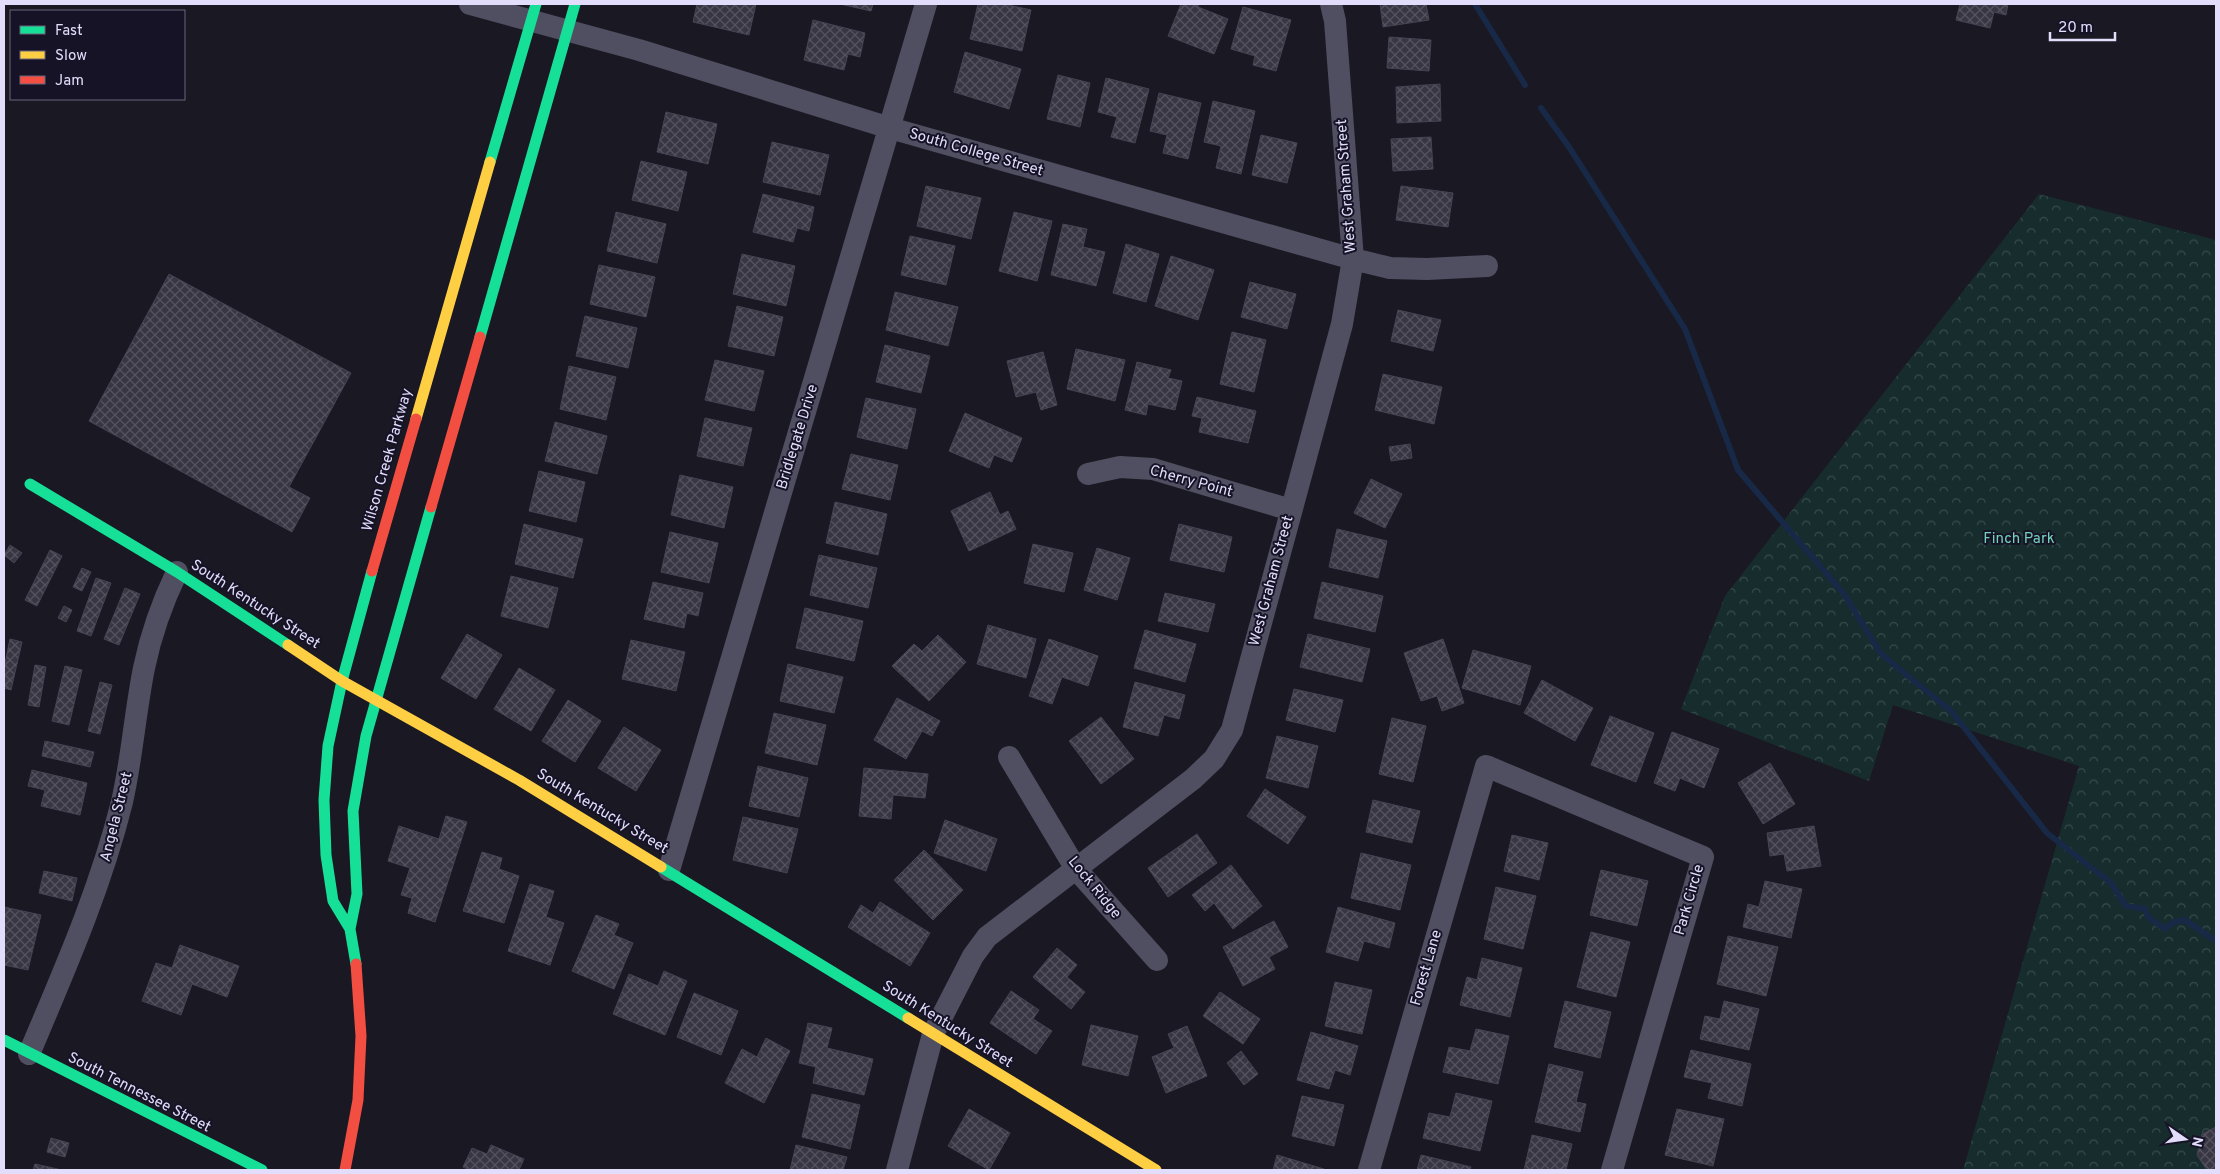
<svg xmlns="http://www.w3.org/2000/svg" width="2220" height="1174" viewBox="0 0 2220 1174" font-family="Overpass,sans-serif">
<defs>
<pattern id="forest-crowns" width="20" height="18" patternUnits="userSpaceOnUse" patternTransform="scale(1.25)"><rect width="20" height="18" fill="#172d2d"/><path d="M2 6a3 3 0 1 1 6 0M12 15a3 3 0 1 1 6 0" fill="none" stroke="#384b4c"/></pattern>
<pattern id="building-cross-hatch" width="8" height="8" patternUnits="userSpaceOnUse" patternTransform="scale(1.25)"><rect width="8" height="8" fill="#393643"/><path d="M0 0l8 8M0 8l8-8" fill="none" stroke="#55535f"/></pattern>
</defs>
<rect width="100%" height="100%" fill="#1a1822"/>
<path fill="url(#forest-crowns)" d="M2039,194L2216,240V1170H1963L2079,766L1893,705L1869,781L1681,709L1725,596Z"/>
<g fill="none" stroke-linecap="round" stroke-linejoin="round">
<path stroke="#182947" stroke-width="6" d="M1475,4L1525,85
M1541,108L1569,147L1685,329L1738,470L1844,594L1881,654L1951,711L2047,833L2111,883L2126,906L2145,909L2148,917L2165,929L2174,922L2185,920L2216,941"/>
</g>
<path fill="url(#building-cross-hatch)" stroke="#474354" d="M697,4H756L749,35L693,22Z
M840,4H873L871,11Z
M978,4H1004L1031,10L1022,51L970,39Z
M1181,4H1199L1198,7L1228,19L1214,54L1168,36Z
M1380,4H1426L1429,20L1383,27Z
M1960,4H2008L2006,15L1994,12L1990,28L1956,20Z
M1243,7L1291,20L1276,71L1253,65L1255,56L1231,49Z
M813,20L865,33L860,57L848,54L844,70L804,60Z
M1389,37L1431,40L1429,71L1387,68Z
M965,52L1021,69L1009,109L954,92Z
M1058,75L1090,83L1080,127L1047,119Z
M1106,78L1149,89L1135,143L1111,137L1117,117L1098,112Z
M1440,84L1441,121L1397,123L1396,87Z
M1159,93L1201,103L1188,159L1163,153L1167,135L1150,131Z
M1213,101L1255,111L1241,174L1216,168L1221,146L1204,142Z
M666,112L717,124L708,164L657,152Z
M1261,135L1297,143L1287,183L1252,175Z
M1431,137L1433,169L1393,171L1391,139Z
M772,142L829,155L820,195L763,182Z
M641,161L687,172L678,211L632,200Z
M926,186L981,198L971,239L917,226Z
M1401,186L1453,193L1448,227L1396,220Z
M763,194L814,207L809,231L797,228L793,242L753,232Z
M616,212L666,224L657,263L607,251Z
M1014,212L1052,221L1037,281L999,271Z
M1063,224L1087,229L1083,247L1105,252L1096,286L1051,275Z
M910,236L955,246L946,285L901,275Z
M1126,244L1159,254L1146,302L1113,293Z
M742,254L795,266L786,306L733,294Z
M1171,256L1214,270L1198,320L1155,306Z
M599,265L655,277L646,317L590,304Z
M169,274L351,373L289,487L310,498L292,532L89,421Z
M1250,282L1296,294L1287,329L1241,317Z
M895,292L958,307L948,346L886,330Z
M737,306L783,317L774,356L728,346Z
M1398,310L1441,320L1433,351L1391,341Z
M585,316L637,328L628,368L576,356Z
M1232,332L1266,340L1254,392L1220,384Z
M885,345L930,356L921,393L876,382Z
M1076,349L1125,360L1115,401L1067,389Z
M1043,352L1057,405L1041,410L1036,392L1016,397L1007,361Z
M715,360L764,371L754,411L705,400Z
M1137,362L1171,370L1168,378L1182,381L1175,410L1148,404L1146,415L1125,410Z
M569,366L616,377L606,420L560,409Z
M1383,374L1442,387L1434,424L1375,410Z
M1197,397L1256,411L1248,443L1199,432L1202,418L1192,416Z
M866,398L916,409L907,449L857,437Z
M965,413L1022,438L1012,462L994,455L989,468L949,451Z
M705,418L752,428L743,466L697,456Z
M555,422L607,436L597,474L545,461Z
M1410,444L1412,458L1391,461L1389,447Z
M851,454L898,465L890,500L842,489Z
M539,471L585,482L576,522L529,511Z
M680,475L733,487L724,528L671,515Z
M1371,479L1402,494L1385,528L1354,513Z
M990,492L1000,515L1008,511L1016,529L969,551L951,511Z
M835,502L887,514L878,555L826,543Z
M524,524L583,539L573,578L515,564Z
M1179,524L1232,537L1224,572L1170,560Z
M1337,529L1387,541L1378,578L1329,567Z
M670,532L718,543L709,583L661,572Z
M1033,544L1073,553L1064,592L1024,583Z
M10,545L22,553L14,563L4,555Z
M1097,548L1130,558L1117,600L1084,590Z
M50,550L62,556L37,606L25,600Z
M819,555L877,568L868,608L810,595Z
M82,568L91,572L82,591L73,587Z
M511,576L558,588L548,628L501,616Z
M96,578L111,583L91,636L77,631Z
M653,582L703,593L698,616L687,613L684,628L644,619Z
M1322,582L1383,596L1375,632L1314,618Z
M125,588L140,594L119,645L104,639Z
M1165,593L1215,604L1208,632L1158,621Z
M64,606L72,610L66,622L58,618Z
M805,608L863,621L854,661L796,648Z
M988,625L1036,639L1026,678L977,664Z
M1145,630L1196,644L1185,682L1134,668Z
M467,634L502,655L476,699L441,678Z
M1308,634L1370,649L1362,682L1300,667Z
M938,635L966,662L929,701L892,666L914,644L922,651Z
M10,639L22,642L11,690L4,688V668Z
M1049,639L1098,656L1088,686L1062,677L1052,704L1029,696Z
M1443,639L1464,703L1442,711L1437,696L1421,701L1404,653Z
M631,640L685,652L676,691L622,679Z
M1473,650L1531,666L1520,705L1462,688Z
M788,664L843,677L834,713L780,701Z
M35,665L46,667L39,707L28,705Z
M65,666L82,670L69,725L52,721Z
M519,668L555,690L531,731L494,709Z
M1542,680L1593,708L1575,741L1524,713Z
M100,682L112,685L100,734L88,731Z
M1135,682L1185,695L1179,719L1164,715L1158,736L1123,727Z
M1294,689L1343,700L1335,732L1286,720Z
M897,698L940,721L932,736L922,731L906,759L874,740Z
M568,700L601,721L575,762L542,741Z
M774,713L826,725L817,765L765,753Z
M1610,716L1654,733L1636,782L1591,765Z
M1101,717L1134,759L1101,784L1069,741Z
M1392,718L1426,726L1413,782L1379,774Z
M624,727L661,750L636,791L598,768Z
M1672,732L1719,749L1704,788L1680,778L1675,791L1654,783Z
M1277,736L1318,746L1308,788L1266,778Z
M45,741L94,752L90,767L42,756Z
M1770,763L1795,804L1763,824L1738,783Z
M758,766L808,778L799,817L749,806Z
M864,768L928,774L925,798L893,795L891,819L859,816Z
M32,770L87,783L80,815L41,806L45,790L28,786Z
M1265,789L1306,817L1288,844L1247,816Z
M1373,800L1420,811L1412,843L1366,832Z
M446,816L467,822L435,922L408,913L412,898L401,895L410,868L388,861L399,826L439,839Z
M743,817L798,829L787,873L733,860Z
M945,820L997,839L986,871L934,853Z
M1814,826L1821,866L1787,871L1784,854L1770,856L1767,833Z
M1197,834L1217,863L1168,897L1148,868Z
M1512,835L1548,843L1539,880L1504,871Z
M924,850L963,890L933,920L894,880Z
M482,852L502,858L499,869L519,876L504,923L463,911Z
M1361,853L1411,865L1400,910L1351,898Z
M1231,865L1262,906L1233,929L1214,903L1205,911L1192,895Z
M1601,870L1648,881L1637,926L1590,915Z
M44,871L77,878L72,901L39,893Z
M1765,881L1802,889L1791,938L1743,927L1748,904L1759,907Z
M530,884L554,891L546,917L564,923L550,965L508,951Z
M1496,887L1536,896L1523,949L1484,939Z
M880,902L930,933L910,966L848,927L861,905L873,913Z
M4,907L41,915L28,970L4,965Z
M1338,907L1395,923L1389,948L1364,941L1358,961L1326,952Z
M596,915L619,924L614,935L633,943L614,989L572,971Z
M1274,921L1288,947L1269,957L1275,969L1243,986L1223,947Z
M1591,932L1630,942L1616,997L1577,987Z
M1728,936L1778,947L1766,996L1717,984Z
M180,945L239,966L227,997L192,984L181,1015L142,1001L156,963L172,968Z
M1057,948L1077,965L1067,977L1085,992L1071,1009L1033,977Z
M1482,958L1522,968L1510,1017L1460,1005L1467,977L1477,980Z
M664,971L687,981L665,1035L613,1014L629,974L658,986Z
M1335,982L1372,990L1362,1034L1325,1026Z
M1011,991L1039,1010L1033,1019L1052,1031L1036,1054L990,1023Z
M1220,992L1260,1019L1243,1044L1203,1016Z
M694,993L738,1011L721,1055L677,1037Z
M1565,1001L1611,1012L1600,1058L1554,1047Z
M1724,1001L1759,1009L1749,1050L1700,1039L1705,1016L1720,1019Z
M808,1023L832,1028L827,1048L873,1059L864,1095L813,1083L816,1067L799,1063Z
M1091,1025L1138,1036L1128,1076L1082,1065Z
M1187,1026L1207,1076L1166,1093L1152,1057L1174,1048L1168,1034Z
M1476,1029L1509,1036L1498,1084L1443,1072L1449,1047L1470,1051Z
M1311,1032L1358,1046L1350,1075L1335,1070L1329,1089L1297,1080Z
M766,1038L790,1051L764,1103L725,1083L742,1049L757,1057Z
M1691,1050L1751,1064L1742,1106L1708,1098L1712,1083L1684,1077Z
M1241,1051L1258,1074L1244,1085L1227,1063Z
M1549,1064L1583,1072L1576,1102L1586,1104L1580,1132L1535,1122Z
M1456,1093L1492,1101L1480,1151L1423,1138L1429,1113L1450,1117Z
M812,1094L860,1105L850,1149L802,1137Z
M1302,1096L1344,1105L1334,1146L1292,1136Z
M969,1109L1010,1133L989,1170L948,1146Z
M1677,1109L1724,1119L1713,1166L1665,1155Z
M2216,1127V1170H2207L2197,1155L2202,1134Z
M1532,1135L1572,1144L1566,1170H1524Z
M51,1138L69,1143L65,1157L47,1152Z
M491,1145L524,1159L519,1170H469L463,1167L472,1148L487,1154Z
M796,1145L847,1157L843,1170H790Z
M1277,1155L1324,1169L1323,1170H1273Z
M1421,1155L1471,1167L1470,1170H1417Z
M35,1164L62,1170H33Z"/>
<g fill="none" stroke-linecap="round" stroke-linejoin="round">
<path stroke="#504e61" stroke-width="22" d="M470,4L639,50L890,128L1353,259L1390,268L1427,269L1487,266
M1088,474L1120,467L1153,469L1291,510
M1009,757L1076,869L1157,960
M669,870L926,4
M29,1054C64,971 100,890 122,802C132,758 135,713 144,668C151,634 162,603 177,572
M897,1170L933,1034L973,956L987,937L1193,779L1214,759L1232,730L1342,324L1353,259L1335,21L1331,4
M1369,1170L1486,766L1703,857L1612,1170"/>
<path stroke="#16e098" stroke-width="11" d="M490,162L536,4
M480,337L575,4
M30,484L177,572L288,645
M661,867L908,1018
M350,929L357,894L353,811L366,736L431,507
M356,964L350,929L333,901L326,855L324,800L328,746L342,681L372,571
M4,1040L262,1170"/>
<path stroke="#ffcf43" stroke-width="11" d="M416,419L490,162
M288,645L342,681L519,780L661,867
M908,1018L1156,1170"/>
<path stroke="#f24e42" stroke-width="11" d="M431,507L480,337
M372,571L416,419
M345,1170L358,1100L361,1036L356,964"/>
</g>
<g text-anchor="middle" dominant-baseline="central" stroke-width="4" stroke-linejoin="round" paint-order="stroke">
<g font-size="15" fill="#e1ddfb" stroke="#171327">
<text transform="translate(976 153) rotate(16)">South College Street</text>
<text transform="translate(1347 186) rotate(-94)">West Graham Street</text>
<text transform="translate(798 437) rotate(-73)">Bridlegate Drive</text>
<text transform="translate(388 460) rotate(-74)">Wilson Creek Parkway</text>
<text transform="translate(1191 482) rotate(15)">Cherry Point</text>
<text transform="translate(1272 581) rotate(-75)">West Graham Street</text>
<text transform="translate(255 605) rotate(33)">South Kentucky Street</text>
<text transform="translate(602 812) rotate(31)">South Kentucky Street</text>
<text transform="translate(117 817) rotate(-76)">Angela Street</text>
<text transform="translate(1094 888) rotate(51)">Lock Ridge</text>
<text transform="translate(1690 900) rotate(-74)">Park Circle</text>
<text transform="translate(1427 968) rotate(-74)">Forest Lane</text>
<text transform="translate(947 1025) rotate(32)">South Kentucky Street</text>
<text transform="translate(139 1093) rotate(27)">South Tennessee Street</text>
</g>
<g font-size="15" fill="#71d3bb" stroke="#171327">
<text x="2019" y="539">Finch Park</text>
</g>
</g>
<rect width="2220" height="1174" fill="none" stroke="#e1ddfb" stroke-width="10"/>
<rect x="10" y="10" width="175" height="90" fill="#171327" stroke="#68647c"/>
<rect x="20" y="26" width="25" height="8" fill="#16e098" stroke="#68647c"/>
<text x="55" y="35" font-size="15" fill="#e1ddfb">Fast</text>
<rect x="20" y="51" width="25" height="8" fill="#ffcf43" stroke="#68647c"/>
<text x="55" y="60" font-size="15" fill="#e1ddfb">Slow</text>
<rect x="20" y="76" width="25" height="8" fill="#f24e42" stroke="#68647c"/>
<text x="55" y="85" font-size="15" fill="#e1ddfb">Jam</text>
<g transform="translate(2185 1139) rotate(103)" stroke="#171327" stroke-width="4" paint-order="stroke">
<path d="M0-4L9 19L0 12L-9 19Z" fill="#e1ddfb"/>
<text y="-8" font-size="14" font-weight="bold" text-anchor="middle" fill="#e1ddfb">N</text>
</g>
<path d="M2050 32v8h65v-8" fill="none" stroke="#e1ddfb" stroke-width="2.5"/>
<text x="2058" y="32" font-size="15" fill="#e1ddfb" stroke="#171327" stroke-width="4" paint-order="stroke">20 m</text>
</svg>
